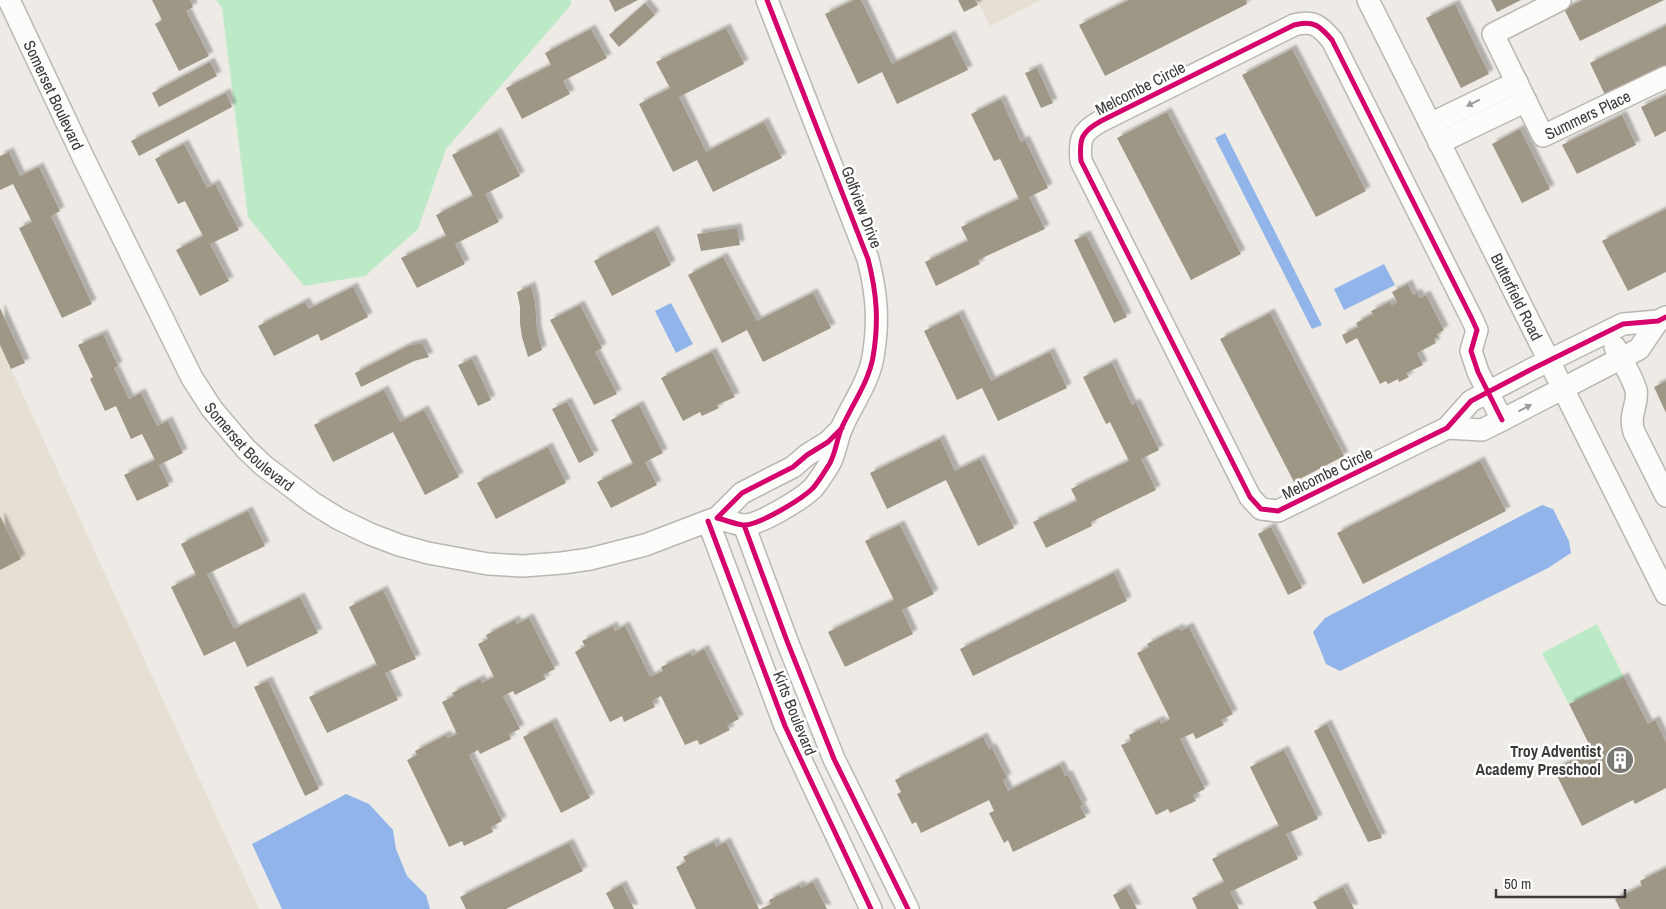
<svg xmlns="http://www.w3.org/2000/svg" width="1666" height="909" viewBox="0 0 1666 909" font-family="'Archivo Narrow',sans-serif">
<defs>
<filter id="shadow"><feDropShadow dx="4.5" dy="-4.5" stdDeviation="1" flood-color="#0004"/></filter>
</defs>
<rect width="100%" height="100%" fill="#eeebe6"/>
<path fill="#e6dfd3" d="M977,0H1041L990,26Z
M0,345L11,369L259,909H0Z"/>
<path fill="#bce9c6" d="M216,0H571V5L446,149L418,229L365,276L304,286L248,217L222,8Z
M1597,624L1624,677L1569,704L1542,653Z"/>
<path fill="#91b4ea" d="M1225,133L1322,325L1312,329L1215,138Z
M1384,264L1395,285L1344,310L1334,289Z
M671,303L693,344L676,353L655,311Z
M1542,505L1553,509L1569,541L1571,553L1548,568L1340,671L1326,664L1313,632L1325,618Z
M346,794L369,804L393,830L396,849L407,876L426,895L430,909H282L252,844Z"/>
<path fill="#9f9785" filter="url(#shadow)" d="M152,0H190L193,7L186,11L209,56L179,71L155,24L162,20Z
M609,0H638L615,12Z
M854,0H861L892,64L951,35L968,70L897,104L882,72L858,84L825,14Z
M958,0H975L978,5L964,12Z
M1129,0H1246L1247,4L1105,76L1079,25Z
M1491,0H1521L1497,12Z
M1583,0H1664L1580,41L1564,9Z
M645,3L655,15L619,47L609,35Z
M1455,4L1489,74L1461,88L1426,18Z
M1666,26V65L1605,95L1590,63Z
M726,28L744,64L679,97L706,152L764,122L782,158L713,192L697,160L673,172L639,104L670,88L656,62Z
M591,29L607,58L563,81L570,94L522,119L506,88L551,65L545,53Z
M1292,49L1366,191L1316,217L1242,75Z
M210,62L217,76L159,107L152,93Z
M1037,68L1053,103L1041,108L1025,73Z
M226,93L232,107L139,156L131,141Z
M1666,95V131L1655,137L1641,107Z
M1001,99L1021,142L1025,140L1048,188L1029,197L1045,229L978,260L980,264L936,286L925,262L968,241L961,227L1019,199L1000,159L994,161L971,114Z
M1167,112L1241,254L1191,280L1117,138Z
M1622,115L1636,145L1577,174L1562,145Z
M1520,129L1550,189L1522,203L1492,144Z
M497,132L520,176L485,194L499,222L455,244L465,264L417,288L401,258L446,236L436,215L473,196L452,155Z
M184,144L207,188L215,184L239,230L210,244L229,281L200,296L176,250L203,236L185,201L178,204L155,159Z
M9,152L20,176L39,167L60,211L51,216L92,304L62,318L19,228L32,222L13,184L0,190V156Z
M1666,209V272L1628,291L1602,241Z
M737,228L740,245L701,251L697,234Z
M654,230L671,265L612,296L594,261Z
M1086,235L1127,317L1114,323L1074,240Z
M723,257L757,321L813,293L831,328L763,362L747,330L722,343L688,275Z
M1408,284L1413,295L1417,293L1420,298L1426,295L1444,330L1437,334L1438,337L1434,339L1436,343L1417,353L1423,365L1406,373L1409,377L1399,382L1398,379L1388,384L1386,381L1380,384L1357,338L1346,344L1342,335L1358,327L1356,323L1373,314L1371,311L1390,302L1392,305L1397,302L1392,292Z
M531,286L535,301L537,331L542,350L528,357L522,337L520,324V307L517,292Z
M353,287L368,317L321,341L318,334L274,356L258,326L305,302L309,309Z
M580,305L602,348L595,352L617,394L594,405L550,320Z
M0,308L25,363L11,369L0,345Z
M1270,313L1344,456L1294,482L1220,339Z
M959,314L991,381L1050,352L1067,388L998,421L982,388L957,400L924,331Z
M103,334L118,366L114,368L129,399L141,393L157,426L168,421L183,453L159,465L169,486L137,501L124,475L155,460L142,434L131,439L116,406L105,411L90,379L93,377L78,345Z
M422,343L429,357L414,361L361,387L355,373L408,346Z
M712,352L735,397L717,405L719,408L702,416L700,412L683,421L661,378Z
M472,359L491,400L478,406L458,365Z
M1112,363L1132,405L1136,403L1159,450L1141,459L1156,490L1091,522L1092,526L1046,548L1033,522L1077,501L1071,489L1129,461L1110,422L1106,424L1083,377Z
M1666,381V413L1654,387Z
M384,390L400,422L424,410L459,477L425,495L393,432L333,462L314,425Z
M567,402L594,455L579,463L552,409Z
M639,405L663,453L645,462L657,485L611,508L597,482L633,464L611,420Z
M940,439L955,471L980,459L1014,528L978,546L946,480L887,509L870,473Z
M548,447L566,483L496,519L477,483Z
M1480,461L1506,511L1363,584L1337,533Z
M248,511L265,546L207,574L234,629L300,597L318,633L247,667L235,641L204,656L171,587L196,575L181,544Z
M0,516L21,559L0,570Z
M900,525L934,594L902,610L913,634L845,667L828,632L894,600L865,541Z
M1271,527L1302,588L1288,595L1258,534Z
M1114,573L1127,601L973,676L960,649Z
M383,590L416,659L385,673L398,700L327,733L309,697L377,665L349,607Z
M529,618L555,669L543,675L546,679L515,695L513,691L503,696L520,729L509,734L511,739L480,754L478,750L469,755L502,821L491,827L493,832L464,846L462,841L449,847L407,760L417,755L415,751L446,735L448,738L457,734L442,702L454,696L452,693L480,679L482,683L494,677L478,644L488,639L486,635L515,620L517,624Z
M613,626L615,631L625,626L650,677L663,671L661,667L690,653L692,656L704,649L739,719L727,725L730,730L700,745L697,740L685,745L661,696L652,701L655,707L624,722L622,716L610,722L575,652L585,646L582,641Z
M1189,627L1233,714L1221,720L1224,725L1196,739L1193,733L1180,739L1205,789L1193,795L1196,801L1170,813L1168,809L1156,815L1121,745L1131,741L1129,735L1160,720L1161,724L1170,719L1137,653L1149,647L1147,644L1179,628L1180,631Z
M1624,677L1648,724L1655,720L1666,742V788L1635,804L1633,800L1582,826L1554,770L1592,750L1569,704Z
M268,681L319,789L305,796L254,687Z
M552,722L590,798L561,813L523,737Z
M1327,724L1382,838L1368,842L1314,731Z
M983,737L989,749L992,748L1007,778L1003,780L1008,791L1060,765L1065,776L1068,775L1083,805L1080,806L1086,817L1013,852L1008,840L1004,843L989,813L994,811L989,800L921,833L916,822L912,824L897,794L901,792L895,780Z
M1284,750L1318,819L1286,834L1298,859L1230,892L1239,909H1197L1192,898L1224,882L1212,859L1279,826L1250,767Z
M714,842L716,847L726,842L759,909H696L676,867L686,862L683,857Z
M569,843L583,871L506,909H466L460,897Z
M1666,868V909H1620L1615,899L1642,886L1640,881Z
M813,882L827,909H760L771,904L769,900L800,885L801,888Z
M622,885L634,909H614L606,893Z
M1343,887L1354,909H1317L1313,902Z
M1126,888L1137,909H1120L1113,895Z"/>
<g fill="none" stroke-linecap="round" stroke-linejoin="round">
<defs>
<g id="minor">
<path id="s1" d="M9,0L84,159L192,378L212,409L246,449L264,466L313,503L339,519L370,534L399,545L428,553L488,564L523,566L562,563L590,559L645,545L708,521L717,518L742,493L793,467L807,455L828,442L842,428"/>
<path id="s2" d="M1368,0L1666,594"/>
<path id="s3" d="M1560,0L1493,34L1543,136L1666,77"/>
<path d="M1430,124L1517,82"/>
<path d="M1439,143L1526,101"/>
<path d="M1615,347C1621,359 1632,376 1636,390C1639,404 1628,414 1634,432L1666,496"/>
<path d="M1502,420L1478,372L1471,351L1477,330L1471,317L1332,40C1320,26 1314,20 1294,25L1101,121C1081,132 1079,139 1081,161L1250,497L1261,509L1278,511L1447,428L1471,401L1530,370L1623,324L1658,321L1666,317"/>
<path d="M1447,428L1482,430L1502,420L1639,349L1658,321"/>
<path d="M717,518C725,520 735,524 743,525C758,526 802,499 813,488C819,481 825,471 830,463C836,452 837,438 842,427C852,405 869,381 873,357C879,322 877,294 868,259L767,0"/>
<path d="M708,521L785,726L871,909"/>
<path d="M744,525L787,641L834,759L908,909"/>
</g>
</defs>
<use href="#minor" stroke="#bab7b3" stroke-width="24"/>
<use href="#minor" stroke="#fcfcfb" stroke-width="21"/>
<defs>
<path id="cycleway" d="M767,0L868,259C877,294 879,322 873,357C869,381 852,405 842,427C837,438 836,452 830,463C825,471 819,481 813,488C802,499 758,526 743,525C735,524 725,520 717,518L742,493L793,467L807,455L828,442L842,428
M1502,420L1478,372L1471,351L1477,330L1471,317L1332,40C1320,26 1314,20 1294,25L1101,121C1081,132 1079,139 1081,161L1250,497L1261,509L1278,511L1447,428L1471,401L1530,370L1623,324L1658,321L1666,317
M708,521L785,726L871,909
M744,525L787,641L834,759L908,909"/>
</defs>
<use href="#cycleway" stroke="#fff" stroke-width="8"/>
<use href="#cycleway" stroke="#d6006c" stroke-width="5"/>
</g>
<defs><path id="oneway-solid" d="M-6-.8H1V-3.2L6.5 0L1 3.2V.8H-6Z" transform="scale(1.25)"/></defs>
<g fill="#9c9b98">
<use href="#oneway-solid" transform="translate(1473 103) rotate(154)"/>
<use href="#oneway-solid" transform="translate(1525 408) rotate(-27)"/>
</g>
<defs>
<symbol id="building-disc" viewBox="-11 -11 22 22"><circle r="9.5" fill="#7a7874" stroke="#fff"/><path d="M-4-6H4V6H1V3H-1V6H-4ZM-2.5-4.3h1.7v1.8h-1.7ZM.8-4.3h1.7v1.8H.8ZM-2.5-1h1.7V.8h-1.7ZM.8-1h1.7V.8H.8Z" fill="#fff"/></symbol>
</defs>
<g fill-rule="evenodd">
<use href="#building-disc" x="1604" y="744" width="32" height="32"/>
</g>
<g text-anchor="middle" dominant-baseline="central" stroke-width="5" stroke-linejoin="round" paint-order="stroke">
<g font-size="16" fill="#3c3a36" stroke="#fff">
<text transform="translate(1140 88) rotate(-27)">Melcombe Circle</text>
<text stroke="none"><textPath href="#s1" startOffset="105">Somerset Boulevard</textPath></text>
<text stroke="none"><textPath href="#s3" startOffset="238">Summers Place</textPath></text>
<text transform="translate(862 207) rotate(69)">Golfview Drive</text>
<text stroke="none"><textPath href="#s2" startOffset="332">Butterfield Road</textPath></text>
<text stroke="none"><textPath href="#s1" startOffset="510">Somerset Boulevard</textPath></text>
<text transform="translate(1327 473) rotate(-26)">Melcombe Circle</text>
<text transform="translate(795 713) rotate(68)">Kirts Boulevard</text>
</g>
<g font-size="16" font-weight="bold" fill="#3c3a36" stroke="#fff" text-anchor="end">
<text x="1601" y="751">Troy Adventist<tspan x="1601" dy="18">Academy Preschool</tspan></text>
</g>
</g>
<path d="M1496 889v8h129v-8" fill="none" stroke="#3c3a36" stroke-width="2.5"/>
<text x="1504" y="889" font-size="15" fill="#3c3a36" stroke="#ffffff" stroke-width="4" paint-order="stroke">50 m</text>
</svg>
